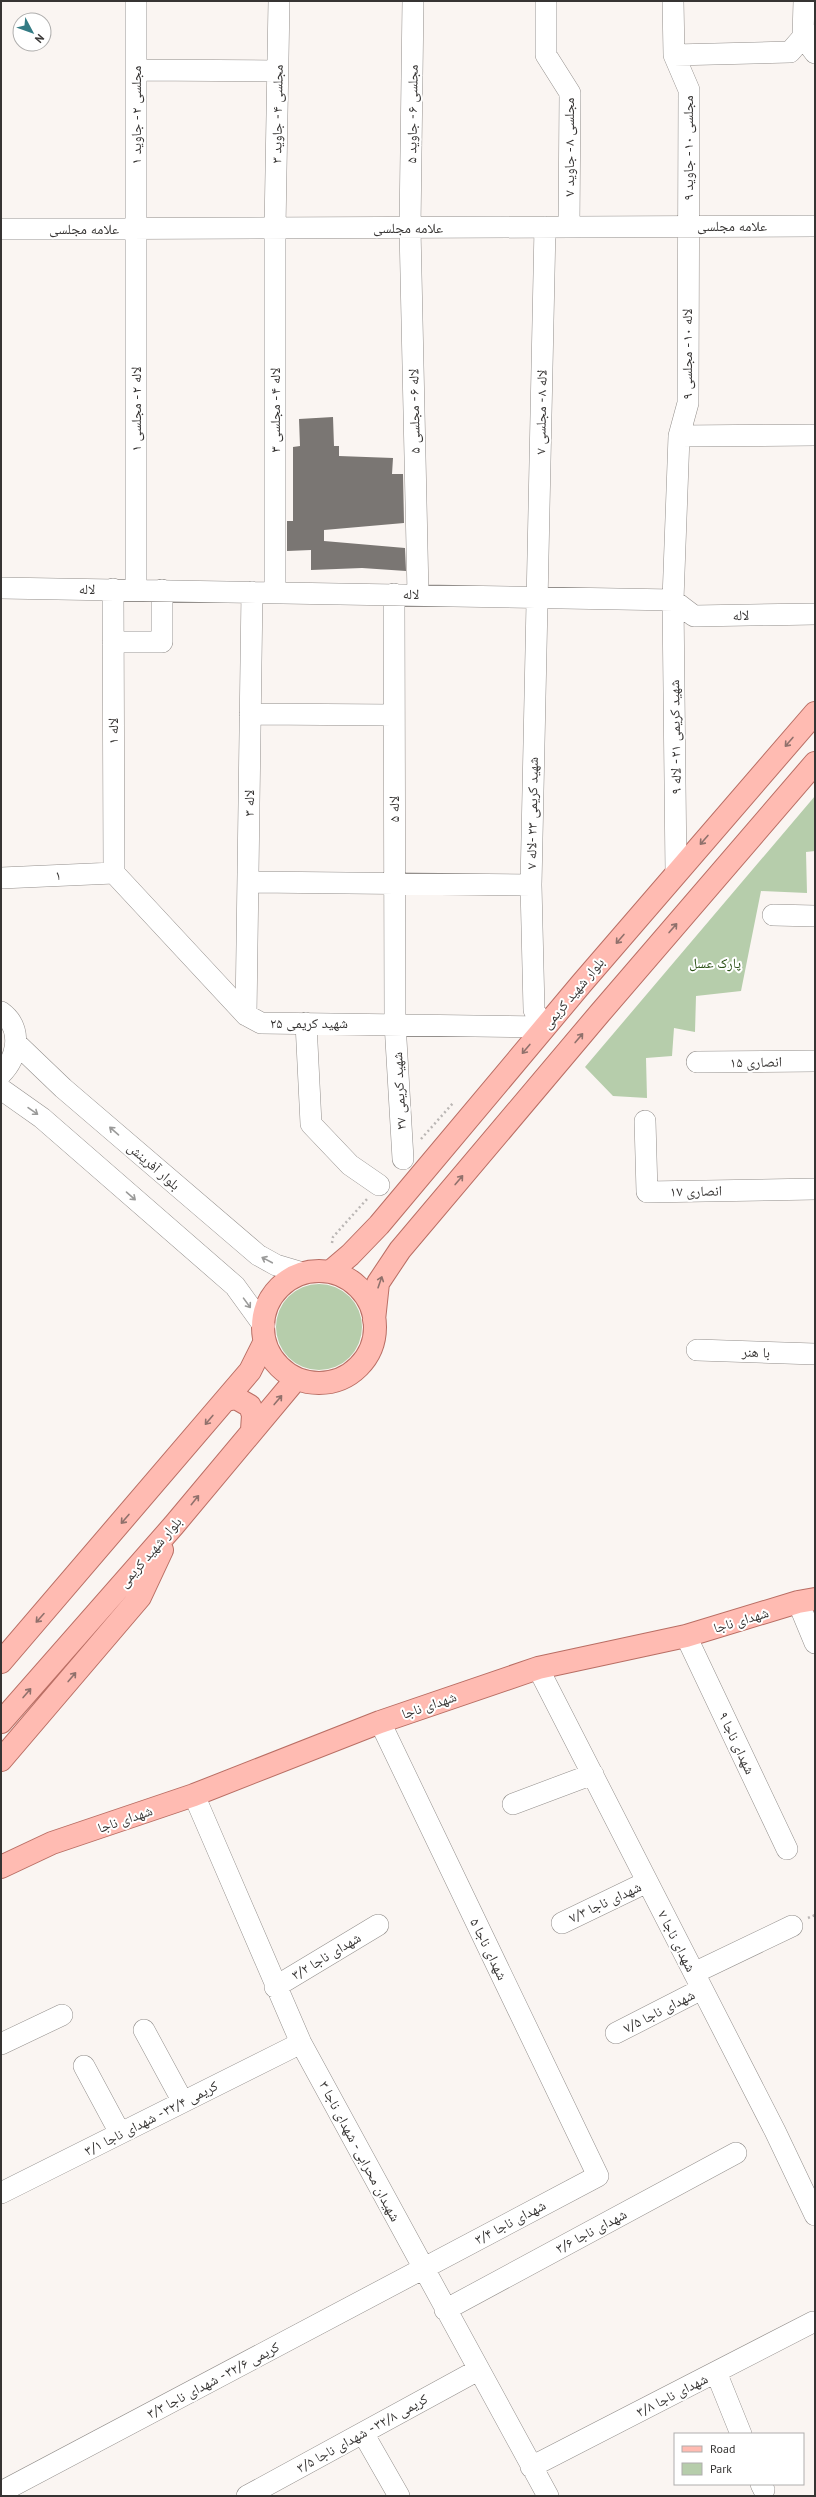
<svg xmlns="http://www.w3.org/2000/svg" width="816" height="2497" viewBox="0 0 816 2497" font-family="'PT Sans','Noto Naskh Arabic',sans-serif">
<rect width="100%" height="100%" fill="#faf5f2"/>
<path fill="#b6cdab" d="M815,796V851L806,852L807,893L761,891L741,991L696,996L695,1032L674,1028L672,1056L646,1058L647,1098L613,1096L585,1067Z
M276 1327a43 43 0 1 1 86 0a43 43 0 1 1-86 0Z"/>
<path fill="#7a7673" d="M333,417L334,446H339V456L393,458L392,474H403L404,523L324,530V541L405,548L406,571L362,568L311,570V550L287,551V521H293V447L300,446L299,419Z"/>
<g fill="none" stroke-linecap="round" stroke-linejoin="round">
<defs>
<path id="minor" d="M413,1L410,228L418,594
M546,1V55L570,93L569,227
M673,1L674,55L689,90L688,403L679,436L673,600L676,873
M804,1L803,37L815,53
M674,55L790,52L803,37L815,36
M136,70L277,71
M1,229L815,226
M679,436L815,435
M1,588L673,600L694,616L815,614
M113,589L114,873
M136,590V1
M275,592V228L279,1
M394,594L395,1023L403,1159
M113,642H162V590
M250,714L394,715
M114,873L246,1015L261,1023L544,1027L534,1010L531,885L545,227
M1,878L114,873
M248,882L531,885
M773,915L815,916
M1,1012C23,1028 18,1057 1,1074
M246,1015L252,592
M306,1023L311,1124L350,1165L379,1185
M16,1043L63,1088L258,1255L276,1265L303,1273
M697,1062L815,1061
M1,1089L42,1118L235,1286L264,1326
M645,1121L647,1192L815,1189
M697,1350L815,1354
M798,1602L815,1643
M686,1636L787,1849
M538,1668L775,2131L815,2215
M194,1795L301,2043L548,2496
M513,1804L593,1774
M562,1923L647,1882
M694,1973L792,1926
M275,1987L378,1925
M144,2030L183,2102
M616,2033L702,1989
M1,2044L62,2015
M84,2066L120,2133
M1,2193L301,2043
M445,2310L736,2153
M716,2372L741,2434
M363,2433L399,2496
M531,2467L813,2322
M761,2484L764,2490
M1,2492L598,2176L380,1722
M247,2496L478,2370"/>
<path id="major" d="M263 1327a56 56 0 1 1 112 0a56 56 0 1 1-112 0Z
M330,1272L350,1255L379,1225L582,983L815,713
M374,1320L378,1283L400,1250L600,1013L815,763
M226,1400L236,1398L250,1406L253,1415L252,1430
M1,1662L250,1371L264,1343
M1,1722L174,1525L296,1379
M1,1760L140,1597L162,1550
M1,1867L52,1843L194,1795L380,1722L538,1668L686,1636L798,1602L815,1599"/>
</defs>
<use href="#minor" stroke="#938f8c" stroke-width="22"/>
<use href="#major" stroke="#b96e64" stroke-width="24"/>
<path stroke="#bab6b4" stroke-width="2.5" stroke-dasharray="2 3" stroke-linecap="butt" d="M421,1139L454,1102
M332,1243L333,1237L367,1199
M808,1918L815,1915"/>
<use href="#minor" stroke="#fff" stroke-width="21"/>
<use href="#major" stroke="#ffbbb2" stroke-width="22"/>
</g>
<defs><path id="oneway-shaft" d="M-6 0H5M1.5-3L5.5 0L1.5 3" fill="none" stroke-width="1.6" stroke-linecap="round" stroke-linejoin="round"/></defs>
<g stroke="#90716c">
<use href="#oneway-shaft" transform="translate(789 742) rotate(131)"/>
<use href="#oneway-shaft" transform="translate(704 840) rotate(131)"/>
<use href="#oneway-shaft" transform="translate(673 928) rotate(-49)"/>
<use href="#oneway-shaft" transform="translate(620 939) rotate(131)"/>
<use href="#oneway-shaft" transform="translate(579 1038) rotate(-50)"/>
<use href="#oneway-shaft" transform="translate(526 1049) rotate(130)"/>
<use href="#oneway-shaft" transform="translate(459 1180) rotate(-50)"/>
<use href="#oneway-shaft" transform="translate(380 1282) rotate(-71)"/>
<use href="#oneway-shaft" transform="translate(278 1400) rotate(-50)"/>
<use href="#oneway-shaft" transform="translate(209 1420) rotate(130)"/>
<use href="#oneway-shaft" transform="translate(195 1500) rotate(-51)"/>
<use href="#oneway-shaft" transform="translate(125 1519) rotate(131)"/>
<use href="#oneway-shaft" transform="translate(40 1618) rotate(132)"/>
<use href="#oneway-shaft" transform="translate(72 1677) rotate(-50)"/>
<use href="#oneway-shaft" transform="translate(27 1693) rotate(-49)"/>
</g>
<g stroke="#9a9a99">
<use href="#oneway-shaft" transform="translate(33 1111) rotate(35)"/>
<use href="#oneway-shaft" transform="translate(114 1131) rotate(-139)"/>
<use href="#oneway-shaft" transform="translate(131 1196) rotate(41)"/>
<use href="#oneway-shaft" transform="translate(267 1260) rotate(-152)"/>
<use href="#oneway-shaft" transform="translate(247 1303) rotate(54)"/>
</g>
<g text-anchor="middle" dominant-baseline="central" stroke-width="4" stroke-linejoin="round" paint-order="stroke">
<g font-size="14" fill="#363433" stroke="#fff">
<text transform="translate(277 114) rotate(-89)">مجلسی ۴ - جاوید ۳</text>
<text transform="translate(412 114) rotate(-89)">مجلسی ۶ - جاوید ۵</text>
<text transform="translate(136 115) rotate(-90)">مجلسی ۲ - جاوید ۱</text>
<text transform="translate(569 147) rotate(-90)">مجلسی ۸ - جاوید ۷</text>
<text transform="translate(688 148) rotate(-90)">مجلسی ۱۰ - جاوید ۹</text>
<text x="732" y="226">علامه مجلسی</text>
<text x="408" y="228">علامه مجلسی</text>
<text x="84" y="229">علامه مجلسی</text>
<text transform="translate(687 354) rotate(-90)">لاله ۱۰ - مجلسی ۹</text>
<text transform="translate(136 409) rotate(-90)">لاله ۲ - مجلسی ۱</text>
<text transform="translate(275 410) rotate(-90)">لاله ۴ - مجلسی ۳</text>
<text transform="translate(414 411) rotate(-91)">لاله ۶ - مجلسی ۵</text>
<text transform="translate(541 412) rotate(-89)">لاله ۸ - مجلسی ۷</text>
<text transform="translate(87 589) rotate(1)">لاله</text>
<text transform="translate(411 594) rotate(1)">لاله</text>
<text transform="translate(741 615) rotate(-1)">لاله</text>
<text transform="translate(113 731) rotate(-90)">لاله ۱</text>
<text transform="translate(675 737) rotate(-91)">شهید کریمی ۲۱ - لاله ۹</text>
<text transform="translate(249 803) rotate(-89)">لاله ۳</text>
<text transform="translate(394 809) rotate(-90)">لاله ۵</text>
<text transform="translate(532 813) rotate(-89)">شهید کریمی ۲۳ -لاله ۷</text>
<text transform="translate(58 875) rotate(-3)">۱</text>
<text transform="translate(573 993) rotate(-50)">بلوار شهید کریمی</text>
<text x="309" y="1023">شهید کریمی ۲۵</text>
<text transform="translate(756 1062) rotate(-1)">انصاری ۱۵</text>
<text transform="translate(399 1091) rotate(-93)">شهید کریمی ۲۷</text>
<text transform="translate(154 1166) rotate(41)">بلوار آفرینش</text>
<text transform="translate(696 1191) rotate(-1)">انصاری ۱۷</text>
<text transform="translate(756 1352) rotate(2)">با هنر</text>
<text transform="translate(150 1552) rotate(-49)">بلوار شهید کریمی</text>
<text transform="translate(741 1620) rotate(-17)">شهدای ناجا</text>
<text transform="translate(429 1705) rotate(-19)">شهدای ناجا</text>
<text transform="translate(737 1743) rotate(65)">شهدای ناجا ۹</text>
<text transform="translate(125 1819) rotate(-19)">شهدای ناجا</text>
<text transform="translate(605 1902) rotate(-25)">شهدای ناجا ۷/۳</text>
<text transform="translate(677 1941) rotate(63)">شهدای ناجا ۷</text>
<text transform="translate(489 1949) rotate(64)">شهدای ناجا ۵</text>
<text transform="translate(326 1956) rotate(-31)">شهدای ناجا ۳/۲</text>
<text transform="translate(659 2011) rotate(-27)">شهدای ناجا ۷/۵</text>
<text transform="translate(151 2118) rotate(-27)">کریمی ۳۲/۴ - شهدای ناجا ۳/۱</text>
<text transform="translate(360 2151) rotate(62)">شهیدان محرابی - شهدای ناجا ۳</text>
<text transform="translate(510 2222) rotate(-28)">شهدای ناجا ۳/۴</text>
<text transform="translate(591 2231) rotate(-28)">شهدای ناجا ۳/۶</text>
<text transform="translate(213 2380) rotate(-28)">کریمی ۳۲/۶ - شهدای ناجا ۳/۳</text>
<text transform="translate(672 2395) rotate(-27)">شهدای ناجا ۳/۸</text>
<text transform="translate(362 2433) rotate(-29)">کریمی ۳۲/۸ - شهدای ناجا ۳/۵</text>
</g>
<g font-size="14" fill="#2a5014" stroke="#fff">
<text x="715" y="963">پارک عسل</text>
</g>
</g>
<rect width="816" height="2497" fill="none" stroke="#363433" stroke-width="4"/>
<rect x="674" y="2433" width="130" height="52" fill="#ffffff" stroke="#afaead"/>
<rect x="682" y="2446" width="20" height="6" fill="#ffbbb2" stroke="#afaead"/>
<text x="710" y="2453" font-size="12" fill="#363433">Road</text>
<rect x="682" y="2463" width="20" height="12" fill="#b6cdab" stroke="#afaead"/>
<text x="710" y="2473" font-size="12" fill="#363433">Park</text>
<g transform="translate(32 32) rotate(131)"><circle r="19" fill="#ffffff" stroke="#afaead"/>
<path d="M0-3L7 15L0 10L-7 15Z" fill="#337b84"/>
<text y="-6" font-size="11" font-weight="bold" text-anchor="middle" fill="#363433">N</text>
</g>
</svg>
